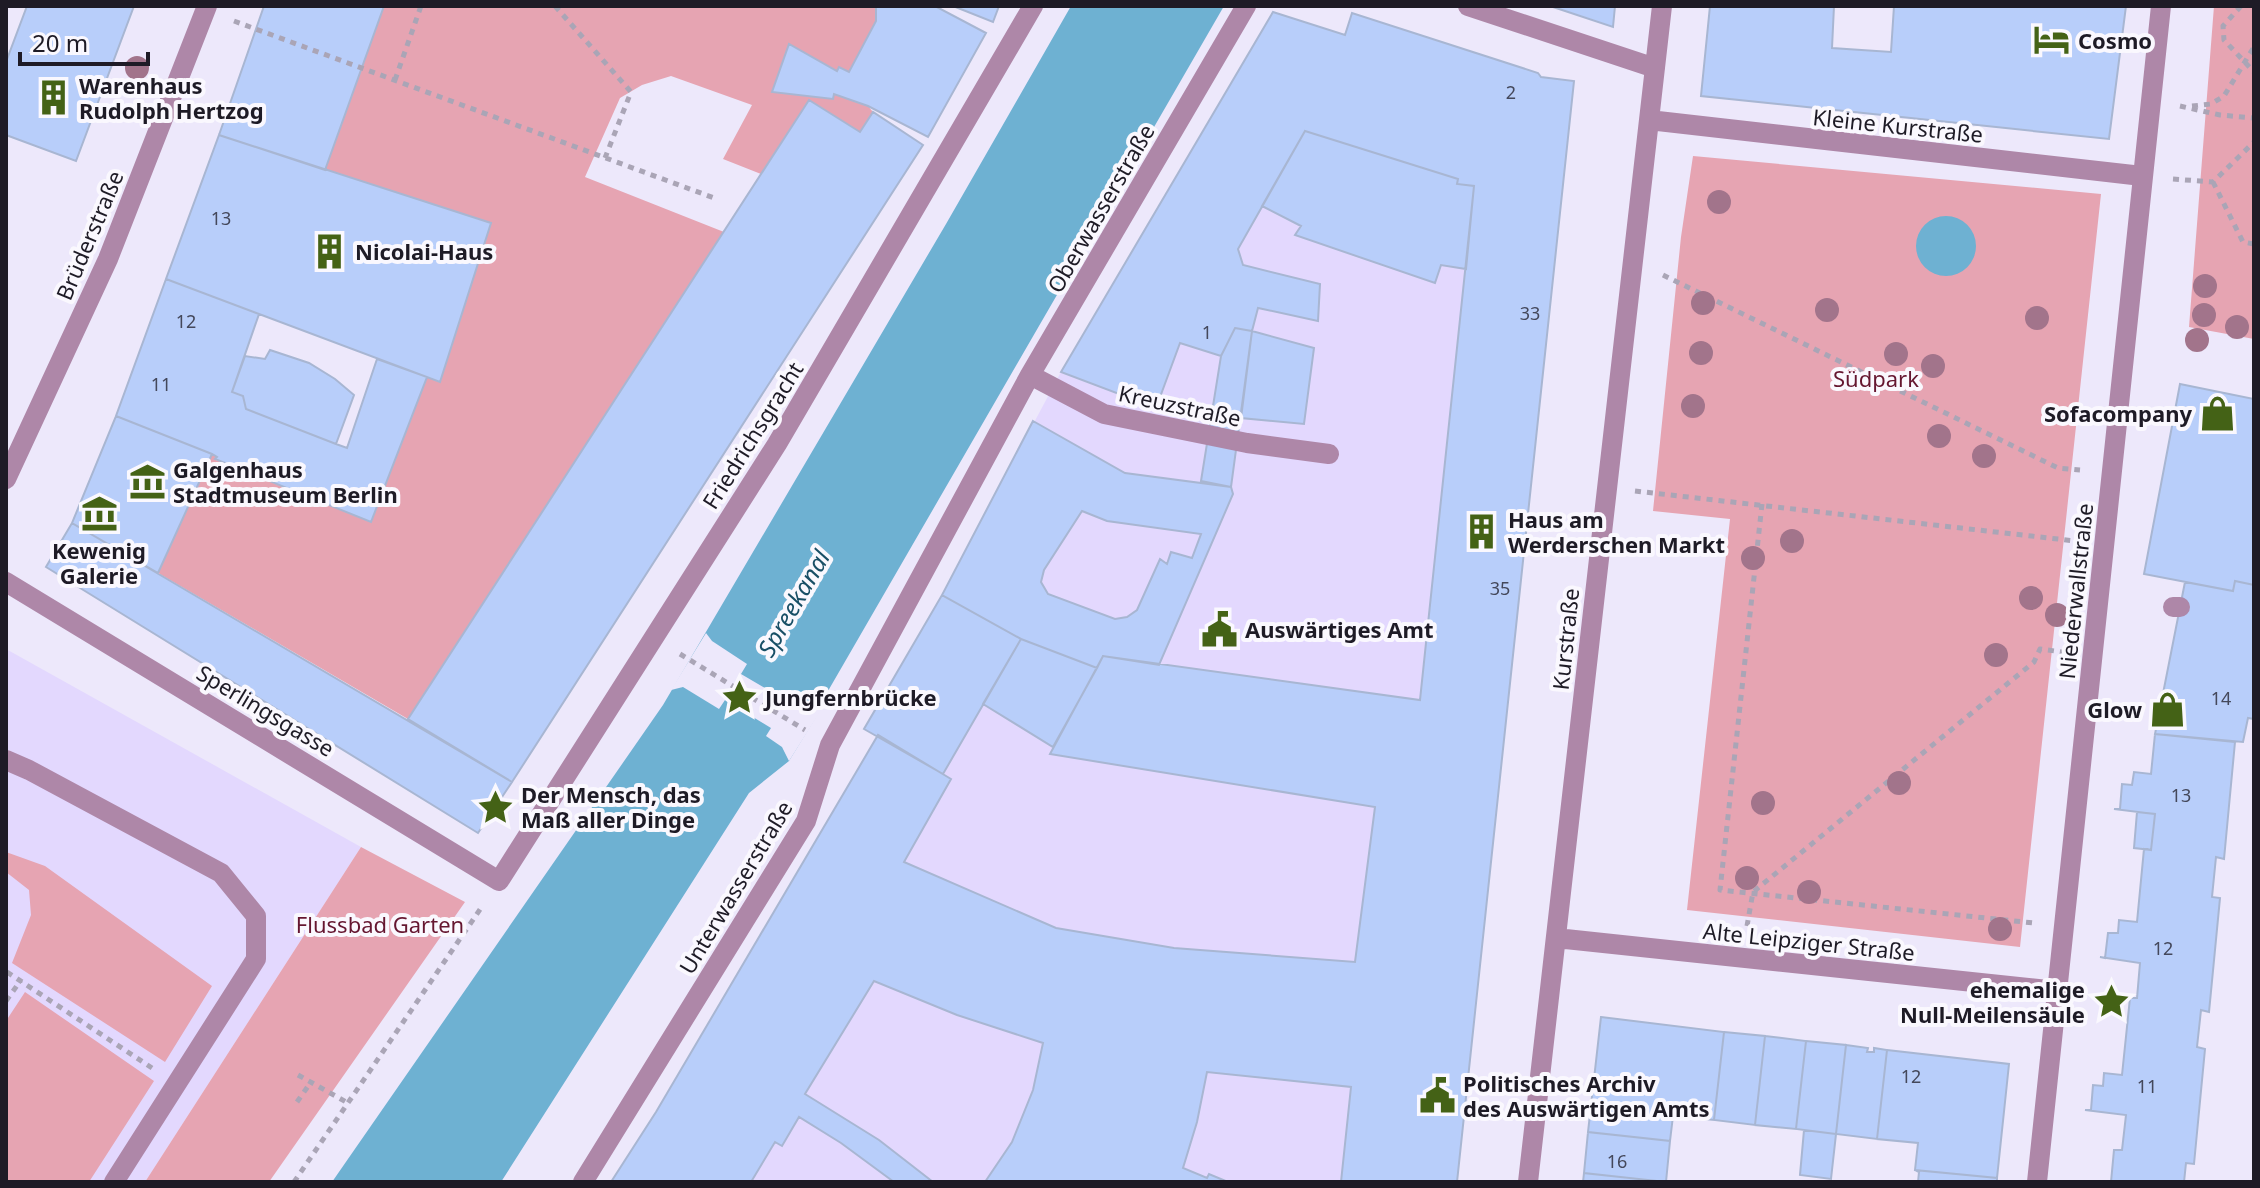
<svg xmlns="http://www.w3.org/2000/svg" width="2260" height="1188" viewBox="0 0 2260 1188" font-family="'Noto Sans',sans-serif">
<rect width="100%" height="100%" fill="#ede8fb"/>
<path fill="#e3d8fe" d="M1273,12L1345,35L1352,13L1538,73L1541,77L1574,81L1457,1182H611L656,1112L878,736L864,729L942,595L1061,372Z
M6,649L361,847L145,1182H6Z"/>
<path fill="#e6a4b2" d="M384,6H876V21L849,72L839,67L837,71L789,44L772,92L832,99L834,94L868,106L873,112L860,132L809,100L761,174L723,159L752,105L671,76L642,85L620,98L585,177L724,232L408,719L158,573L212,454L217,457L216,460L371,522L427,377L439,381L325,170Z
M2214,6H2254V339L2189,327Z
M1693,156L2101,194L2020,947L1687,910L1730,519L1653,511L1681,237Z
M361,847L465,902L269,1182H145Z
M6,852L45,866L212,986L165,1062L12,963L31,915L29,890L6,872Z
M25,992L154,1081L89,1182H6V1021Z"/>
<path fill="#6eb1d2" d="M1071,6H1224L828,691L829,696L789,761L749,793L501,1182H332L663,705L946,224Z
M1916 246a30 30 0 1 1 60 0a30 30 0 1 1-60 0Z"/>
<path fill="#ede8fb" d="M706,633L712,641L747,664L741,674L787,701L792,694L809,702L827,701L789,761L782,747L766,736L771,728L725,700L719,709L683,687L671,690Z"/>
<path fill="#b8cefa" stroke="#a8b6d2" stroke-width="2" fill-rule="evenodd" d="M27,6H134L76,161L6,135V62Z
M264,6H384L325,170L219,135Z
M876,6H935L986,33L928,137L868,106L834,94L833,99L772,92L789,44L837,71L839,67L849,72L876,21Z
M953,6H999L993,22Z
M1550,6H1615L1613,27Z
M1710,6H1834L1832,48L1891,52L1894,6H2126L2109,139L1701,96Z
M1273,12L1345,35L1352,13L1538,73L1541,77L1574,81L1457,1182H1341L1351,1087L1207,1072L1197,1122L1183,1168L1207,1178L1209,1174L1228,1182H985L1012,1142L1033,1090L1043,1043L957,1015L874,981L805,1094L879,1140L933,1182H894L841,1143L799,1117L782,1146L775,1142L751,1182H611L656,1112L878,735L951,779L904,862L1056,928L1174,948L1355,962L1375,807L1050,754L1103,656L1420,700L1474,186L1457,184L1458,179L1305,131L1238,249L1243,265L1320,284L1318,321L1258,308L1252,331L1235,328L1221,356L1180,343L1156,408L1061,372Z
M809,100L860,132L873,112L923,145L512,782L408,719Z
M1305,131L1458,179L1457,184L1474,186L1466,269L1441,265L1435,283L1295,235L1301,226L1262,206Z
M219,135L491,223L440,382L166,279Z
M166,279L259,314L232,392L243,396L246,409L336,444L347,448L377,359L427,377L371,522L215,459L217,457L212,454L116,416Z
M1235,328L1252,331L1231,487L1201,481L1221,356Z
M1252,331L1314,348L1304,424L1241,418Z
M270,350L309,363L335,379L354,395L336,444L246,409L243,396L232,392L245,356L265,359Z
M2180,384L2254,399V585L2235,581L2233,591L2144,574Z
M116,416L212,454L158,573L72,523Z
M1033,421L1125,473L1231,487L1233,494L1159,665L1103,656L1097,668L1021,639L942,595ZM1082,511L1107,521L1201,534L1192,558L1171,552L1167,564L1160,559L1137,610L1127,617L1115,619L1048,594L1041,582L1044,570Z
M72,523L512,782L478,833L46,567Z
M2235,581L2254,585V719L2248,718L2243,742L2155,734L2185,582L2233,591Z
M942,595L1021,639L943,774L864,729Z
M1021,639L1097,668L1053,747L983,704Z
M2155,734L2235,742L2224,859L2216,857L2212,897L2220,898L2209,1012L2201,1010L2197,1047L2205,1049L2194,1164L2186,1163L2184,1182H2111L2114,1150H2122L2126,1115L2085,1110H2091L2093,1085L2103,1086L2104,1073L2122,1075L2130,998H2137L2140,963L2100,957L2105,958L2108,933H2118L2119,920L2137,922L2144,849L2151,850L2155,814L2114,809H2120L2122,784L2132,785L2134,772L2151,774Z
M2137,812L2155,814L2151,850L2134,848Z
M1601,1017L1724,1032L1714,1120L1673,1116L1670,1141L1588,1132Z
M1724,1032L1765,1036L1755,1125L1714,1120Z
M1765,1036L1806,1041L1796,1129L1755,1125Z
M1806,1041L1846,1045L1836,1134L1796,1129Z
M1846,1045L1868,1048L1867,1052H1874V1048L1887,1050L1877,1139L1836,1134Z
M1887,1050L2009,1064L1997,1178L1915,1170L1918,1143L1877,1139Z
M1804,1130L1836,1134L1831,1179L1800,1175Z
M1588,1132L1670,1141L1666,1182L1584,1173Z
M1915,1170L1997,1178V1182H1918L1919,1172Z
M1584,1173L1666,1182H1583Z"/>
<g fill="none" stroke-linecap="round" stroke-linejoin="round">
<path stroke="#aaa5b6" stroke-width="5" stroke-dasharray="6 6" stroke-linecap="butt" d="M555,6L631,92L605,158
M2241,6L2223,26L2224,40L2254,72
M234,21L717,199
M395,80L421,6
M2180,106L2220,115L2254,118
M2192,106L2211,104L2224,96L2254,47
M2173,179L2213,182L2254,142
M2213,182L2243,242L2254,244
M1663,275L2058,468L2080,470
M1635,491L2075,541
M1762,504L1720,890L2034,923
M680,654L805,730
M1747,926L1753,892L2034,662L2040,649L2062,652
M7,972L152,1068
M6,1001L21,980
M298,1075L348,1103
M297,1102L311,1082
M294,1182L481,908"/>
<path stroke="#ae87a8" stroke-width="20" d="M1468,6L1655,68
M1649,120L2142,176
M1030,375L1104,414L1247,443L1329,454
M6,479L108,259L207,6
M6,582L499,881L777,444L1033,6
M2173,607H2180
M6,760L29,770L221,873L256,916V959L114,1182
M1556,938L2057,991
M583,1182L806,821L830,745L1030,375L1246,6
M1528,1182L1662,6
M2037,1182L2161,6"/>
</g>
<g fill="#a2748b">
<circle cx="137" cy="68" r="12"/>
<circle cx="1719" cy="202" r="12"/>
<circle cx="2205" cy="286" r="12"/>
<circle cx="1703" cy="303" r="12"/>
<circle cx="1827" cy="310" r="12"/>
<circle cx="2204" cy="315" r="12"/>
<circle cx="2037" cy="318" r="12"/>
<circle cx="2237" cy="327" r="12"/>
<circle cx="2197" cy="340" r="12"/>
<circle cx="1701" cy="353" r="12"/>
<circle cx="1896" cy="354" r="12"/>
<circle cx="1933" cy="366" r="12"/>
<circle cx="1693" cy="406" r="12"/>
<circle cx="1939" cy="436" r="12"/>
<circle cx="1984" cy="456" r="12"/>
<circle cx="1792" cy="541" r="12"/>
<circle cx="1753" cy="558" r="12"/>
<circle cx="2031" cy="598" r="12"/>
<circle cx="2057" cy="615" r="12"/>
<circle cx="1996" cy="655" r="12"/>
<circle cx="1899" cy="783" r="12"/>
<circle cx="1763" cy="803" r="12"/>
<circle cx="1747" cy="878" r="12"/>
<circle cx="1809" cy="892" r="12"/>
<circle cx="2000" cy="929" r="12"/>
</g>
<defs>
<symbol id="hotel-bare" viewBox="-9 -9 18 18"><path d="M-6-4.5h1.5V1H6V5H4.5V3h-9V5H-6ZM-4 0a1.8 1.8 0 1 1 3.6 0ZM.5 0V-2.5h3Q6-2.5 6 0Z" fill="#446216" stroke="#faf8fe" stroke-width="2.5" paint-order="stroke"/></symbol>
<symbol id="building-bare" viewBox="-9 -9 18 18"><path d="M-4-6H4V6H1V3H-1V6H-4ZM-2.5-4.3h1.7v1.8h-1.7ZM.8-4.3h1.7v1.8H.8ZM-2.5-1h1.7V.8h-1.7ZM.8-1h1.7V.8H.8Z" fill="#446216" stroke="#faf8fe" stroke-width="2.5" paint-order="stroke"/></symbol>
<symbol id="shop-bare" viewBox="-9 -9 18 18"><path d="M-5-2.5h2.3a2.7 3.5 0 0 1 5.4 0H5L5.5 6h-11ZM-1.5-2.5h3a1.5 2.3 0 0 0-3 0Z" fill="#446216" stroke="#faf8fe" stroke-width="2.5" paint-order="stroke"/></symbol>
<symbol id="museum-bare" viewBox="-9 -9 18 18"><path d="M0-6L6-3V-2H-6V-3ZM-5-1h2V3h-2ZM-1-1h2V3h-2ZM3-1h2V3H3ZM-6 4H6V6H-6Z" fill="#446216" stroke="#faf8fe" stroke-width="2.5" paint-order="stroke"/></symbol>
<symbol id="civic-bare" viewBox="-9 -9 18 18"><path d="M-.6-6.5H3V-4.5H.6V-3L4-1V1h2V6H-6V1h2V-1L-.6-3ZM-1.2 2.5V6h2.4V2.5Z" fill="#446216" stroke="#faf8fe" stroke-width="2.5" paint-order="stroke"/></symbol>
<symbol id="sight-bare" viewBox="-9 -9 18 18"><path d="M0-6L1.8-2.2L6-1.7L2.9 1.2L3.7 5.4L0 3.3L-3.7 5.4L-2.9 1.2L-6-1.7L-1.8-2.2Z" fill="#446216" stroke="#faf8fe" stroke-width="2.5" paint-order="stroke"/></symbol>
</defs>
<g fill-rule="evenodd">
<use href="#hotel-bare" x="2026" y="14" width="51" height="51"/>
<use href="#building-bare" x="28" y="72" width="51" height="51"/>
<use href="#building-bare" x="304" y="226" width="51" height="51"/>
<use href="#shop-bare" x="2192" y="388" width="51" height="51"/>
<use href="#museum-bare" x="122" y="456" width="51" height="51"/>
<use href="#museum-bare" x="74" y="488" width="51" height="51"/>
<use href="#building-bare" x="1456" y="506" width="51" height="51"/>
<use href="#civic-bare" x="1194" y="604" width="51" height="51"/>
<use href="#sight-bare" x="714" y="672" width="51" height="51"/>
<use href="#shop-bare" x="2142" y="684" width="51" height="51"/>
<use href="#sight-bare" x="470" y="782" width="51" height="51"/>
<use href="#sight-bare" x="2086" y="976" width="51" height="51"/>
<use href="#civic-bare" x="1412" y="1070" width="51" height="51"/>
</g>
<g text-anchor="middle" dominant-baseline="central" stroke-width="8" stroke-linejoin="round" paint-order="stroke">
<g font-size="18" fill="#44485b">
<text x="1511" y="92">2</text>
<text x="221" y="218">13</text>
<text x="1530" y="313">33</text>
<text x="186" y="321">12</text>
<text x="1207" y="332">1</text>
<text x="161" y="384">11</text>
<text x="1500" y="588">35</text>
<text x="2221" y="698">14</text>
<text x="2181" y="795">13</text>
<text x="2163" y="948">12</text>
<text x="1911" y="1076">12</text>
<text x="2147" y="1086">11</text>
<text x="1617" y="1161">16</text>
</g>
<g font-size="22" font-weight="bold" fill="#1e1b26" stroke="#faf8fe" text-anchor="start">
<text x="2078" y="40">Cosmo</text>
<text x="79" y="85">Warenhaus<tspan x="79" dy="25">Rudolph Hertzog</tspan></text>
<text x="355" y="251">Nicolai-Haus</text>
<text x="2192" y="413" text-anchor="end">Sofacompany</text>
<text x="173" y="469">Galgenhaus<tspan x="173" dy="25">Stadtmuseum Berlin</tspan></text>
<text x="1508" y="519">Haus am<tspan x="1508" dy="25">Werderschen Markt</tspan></text>
<text x="99" y="550" text-anchor="middle">Kewenig<tspan x="99" dy="25">Galerie</tspan></text>
<text x="1245" y="629">Auswärtiges Amt</text>
<text x="765" y="697">Jungfernbrücke</text>
<text x="2142" y="709" text-anchor="end">Glow</text>
<text x="521" y="794">Der Mensch, das<tspan x="521" dy="25">Maß aller Dinge</tspan></text>
<text x="2085" y="989" text-anchor="end">ehemalige<tspan x="2085" dy="25">Null-Meilensäule</tspan></text>
<text x="1463" y="1083">Politisches Archiv<tspan x="1463" dy="25">des Auswärtigen Amts</tspan></text>
</g>
<g font-size="22" fill="#1e1b26" stroke="#faf8fe">
<text transform="translate(1898 125) rotate(6)">Kleine Kurstraße</text>
<text transform="translate(1100 208) rotate(-60)">Oberwasserstraße</text>
<text transform="translate(89 235) rotate(-67)">Brüderstraße</text>
<text transform="translate(1180 405) rotate(12)">Kreuzstraße</text>
<text transform="translate(752 435) rotate(-58)">Friedrichsgracht</text>
<text transform="translate(2075 591) rotate(-84)">Niederwallstraße</text>
<text transform="translate(1565 639) rotate(-84)">Kurstraße</text>
<text transform="translate(266 710) rotate(31)">Sperlingsgasse</text>
<text transform="translate(735 887) rotate(-59)">Unterwasserstraße</text>
<text transform="translate(1809 941) rotate(6)">Alte Leipziger Straße</text>
</g>
<g font-size="22" fill="#651630" stroke="#faf8fe">
<text x="1876" y="378">Südpark</text>
<text x="380" y="924">Flussbad Garten</text>
</g>
<g font-size="24" font-style="italic" fill="#194f66" stroke="#faf8fe">
<text transform="translate(793 603) rotate(-60)">Spreekanal</text>
</g>
</g>
<rect width="2260" height="1188" fill="none" stroke="#1e1b26" stroke-width="16"/>
<path d="M20 52v12h128v-12" fill="none" stroke="#1e1b26" stroke-width="4"/>
<text x="32" y="52" font-size="24" fill="#1e1b26" stroke="#faf8fe" stroke-width="6" paint-order="stroke">20 m</text>
</svg>
